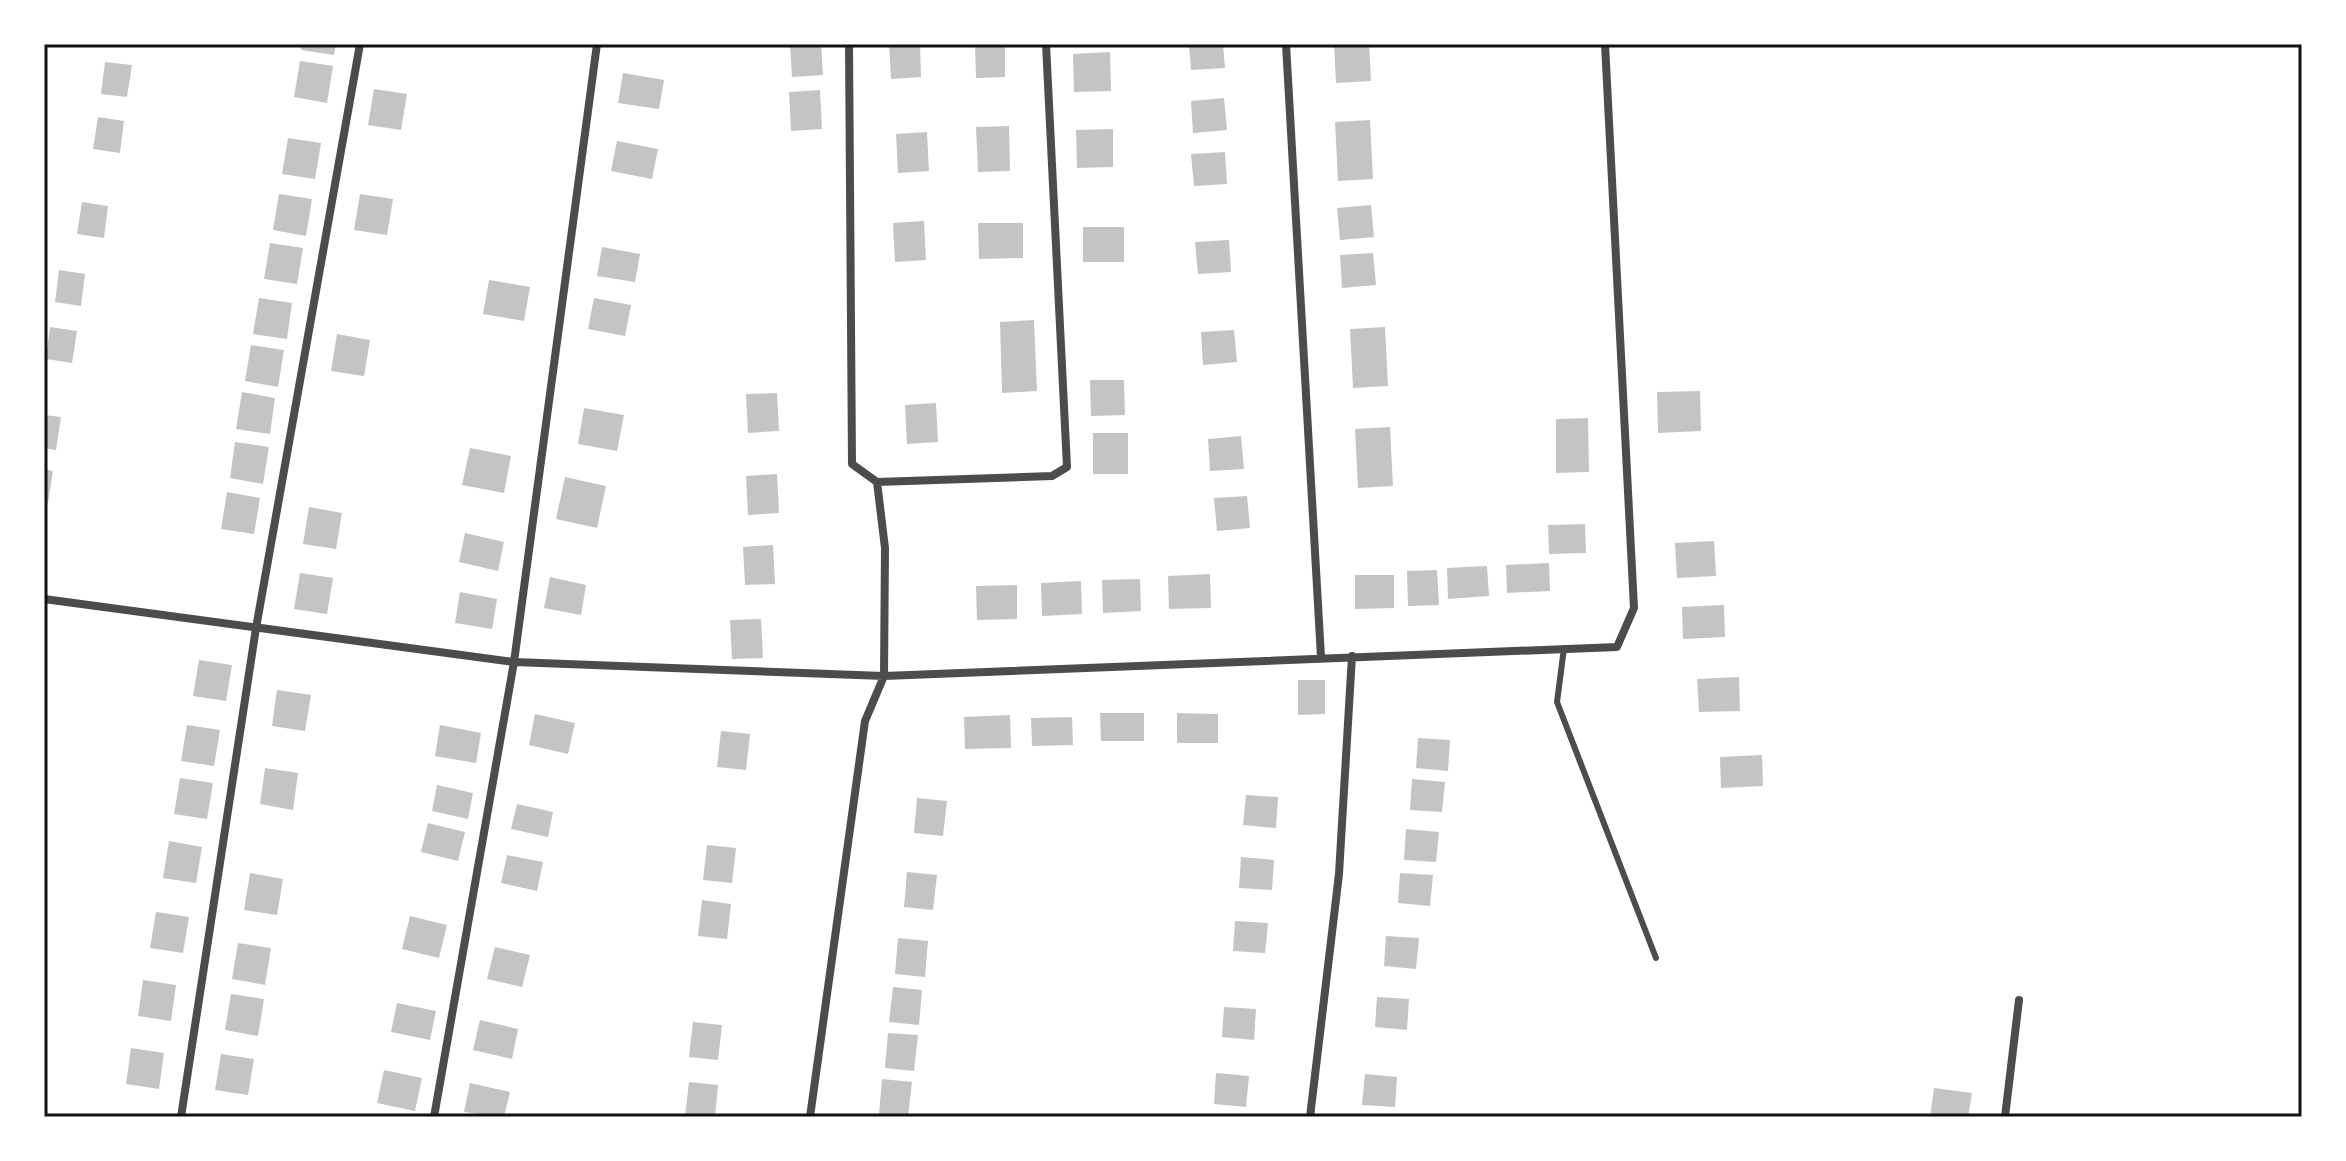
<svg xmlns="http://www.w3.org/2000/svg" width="2346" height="1161" viewBox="0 0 2346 1161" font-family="Roboto,sans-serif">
<rect width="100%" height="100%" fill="#fff"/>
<path fill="#c4c4c4" d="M302,44H336L334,55L301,50Z
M790,44H821L823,75L792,77Z
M889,44H920L921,77L891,79Z
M975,44H1005V77L976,78Z
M1189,44H1223L1225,68L1191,70Z
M1334,44H1369L1371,81L1336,83Z
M1110,52L1111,91L1074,92L1073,54Z
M300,61L333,66L327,103L294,97Z
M105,62L132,65L127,97L101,94Z
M623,73L664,80L659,109L618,103Z
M374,89L407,94L401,130L368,125Z
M820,90L822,129L791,131L789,92Z
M1224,98L1227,130L1193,133L1191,101Z
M98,117L124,121L120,153L93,149Z
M1370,120L1373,179L1338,181L1335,122Z
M1009,126L1010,171L978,172L976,127Z
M1113,129V167L1077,168L1076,130Z
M927,132L929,171L898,173L896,134Z
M288,138L321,143L315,179L282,174Z
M617,141L658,149L652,179L611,171Z
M1225,152L1227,184L1194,186L1191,154Z
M279,194L312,199L306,236L273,230Z
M360,194L393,199L387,235L354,230Z
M82,202L108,206L104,238L77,234Z
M1371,205L1374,237L1340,240L1337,208Z
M924,221L926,260L895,262L893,223Z
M978,223H1023V258L979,259Z
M1083,227H1124V262H1083Z
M1229,240L1231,272L1198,274L1195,242Z
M270,243L303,248L297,284L264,279Z
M602,247L640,254L635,282L597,276Z
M1373,253L1376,285L1342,288L1340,255Z
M59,270L85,274L81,306L55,302Z
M489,280L530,287L524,321L483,314Z
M259,298L292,303L287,339L253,334Z
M594,298L631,305L625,336L588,329Z
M1034,320L1037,391L1002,393L1000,322Z
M50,327L77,331L72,363L46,359Z
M1385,327L1388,386L1353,388L1350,329Z
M1234,330L1237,362L1203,365L1201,332Z
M337,334L370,340L364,376L331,371Z
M251,345L284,350L278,387L245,381Z
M1090,380H1124L1125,415L1091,416Z
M1700,391L1701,431L1658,433L1657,392Z
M242,392L275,398L270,434L236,429Z
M777,393L779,431L748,433L746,394Z
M936,403L938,442L907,444L905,405Z
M584,408L624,415L617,451L578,444Z
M44,415L61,417L56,450L44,448Z
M1588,418L1589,472L1556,473V419Z
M1390,427L1393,486L1358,488L1355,429Z
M1093,433H1128V474H1093Z
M1241,436L1244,469L1210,471L1208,439Z
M235,442L269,447L263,484L230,478Z
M470,448L511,456L504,493L462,485Z
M44,469L53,471L48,503L44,502Z
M777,474L779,513L748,515L746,476Z
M565,477L606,486L597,528L556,519Z
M227,492L260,498L254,534L221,529Z
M1247,496L1250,528L1217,531L1214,498Z
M309,507L342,513L336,549L303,544Z
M1585,524L1586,553L1549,554L1548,525Z
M465,533L504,542L498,571L459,562Z
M1714,541L1716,576L1677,578L1675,543Z
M773,545L775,584L745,585L743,547Z
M1549,563L1550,591L1507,593L1506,565Z
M1487,566L1489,596L1448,599L1447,568Z
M1437,570L1439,605L1408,606L1407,571Z
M300,573L333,578L327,614L294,609Z
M1210,574L1211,608L1169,609L1168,576Z
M1355,575H1394V608L1355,609Z
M550,577L586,585L581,615L544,608Z
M1140,579L1141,611L1103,613L1102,580Z
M1081,581L1082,614L1042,616L1041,583Z
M1017,585V619L977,620L976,586Z
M460,592L497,599L492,629L455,623Z
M1724,605L1725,637L1683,639L1682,607Z
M761,619L763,658L732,659L730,620Z
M199,660L232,665L226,701L193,696Z
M1739,677L1740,711L1699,712L1697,679Z
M1298,680H1325V714L1298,715Z
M277,690L311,695L305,731L272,726Z
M1100,713H1144V741H1101Z
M1177,713L1218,714V743H1177Z
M535,714L575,723L568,754L529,745Z
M1010,715L1011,748L965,749L964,717Z
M1072,717L1073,745L1032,746L1031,718Z
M187,725L220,730L214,766L181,761Z
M440,725L481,733L476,763L435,756Z
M721,731L750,734L746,770L717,767Z
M1418,738L1450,740L1448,771L1416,768Z
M1762,755L1763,786L1721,788L1720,757Z
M265,768L298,773L293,810L260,804Z
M180,778L213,783L207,819L174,814Z
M1412,779L1445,782L1442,812L1410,810Z
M437,785L473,793L468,819L432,811Z
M1246,795L1278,797L1276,828L1243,825Z
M917,798L947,801L943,836L914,833Z
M517,804L553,812L548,837L511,829Z
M428,823L465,832L458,861L421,852Z
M1406,829L1439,832L1436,862L1404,860Z
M169,841L202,847L196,883L163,878Z
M707,845L736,848L732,883L703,880Z
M507,855L543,862L537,891L501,883Z
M1241,857L1274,860L1272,890L1239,888Z
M907,872L937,875L933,910L904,907Z
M250,873L283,879L277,915L244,910Z
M1400,873L1433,875L1430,906L1398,903Z
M702,900L731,904L727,939L698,936Z
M156,912L189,917L183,953L150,948Z
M410,916L447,925L439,958L402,949Z
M1235,921L1268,923L1265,953L1233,951Z
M1386,936L1419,938L1416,969L1384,966Z
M898,938L928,941L925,977L895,974Z
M238,943L271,948L265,985L232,979Z
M495,947L530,955L522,987L487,979Z
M143,980L176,985L171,1021L138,1016Z
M893,987L922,990L919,1025L889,1022Z
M231,994L264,999L258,1036L225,1030Z
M1377,997L1409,999L1407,1030L1375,1027Z
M397,1003L436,1011L430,1040L391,1032Z
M1224,1007L1256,1009L1254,1040L1222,1037Z
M480,1020L518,1029L512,1059L473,1050Z
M693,1022L722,1025L718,1060L689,1057Z
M888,1033L918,1035L914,1071L885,1068Z
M131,1048L164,1053L159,1089L126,1084Z
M221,1054L254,1059L248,1095L215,1090Z
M384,1070L422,1078L415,1111L377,1103Z
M1216,1073L1249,1076L1246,1107L1214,1104Z
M1365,1074L1397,1077L1395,1107L1362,1105Z
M882,1079L912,1082L908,1117L879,1114Z
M689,1082L718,1085L715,1117H685Z
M470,1083L510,1092L504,1117L464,1112Z
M1934,1088L1972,1093L1968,1117H1930Z"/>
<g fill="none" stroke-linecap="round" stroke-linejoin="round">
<path stroke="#4c4c4c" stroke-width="6" d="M1564,648L1557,702L1656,958"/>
<path stroke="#4c4c4c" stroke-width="8" d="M1286,44L1321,657
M877,482L1052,476L1067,467L1046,44
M44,599L514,662L884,676L1617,647L1634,608L1605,44
M181,1117L256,628L360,44
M434,1117L514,662L597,44
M810,1117L865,721L884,676L885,548L877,482L852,464L849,44
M1310,1117L1339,874L1352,656
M2005,1117L2019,1000"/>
</g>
<rect width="2346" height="1161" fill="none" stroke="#ffffff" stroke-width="92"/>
<rect x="46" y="46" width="2254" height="1069" fill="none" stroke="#111" stroke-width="3"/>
</svg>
